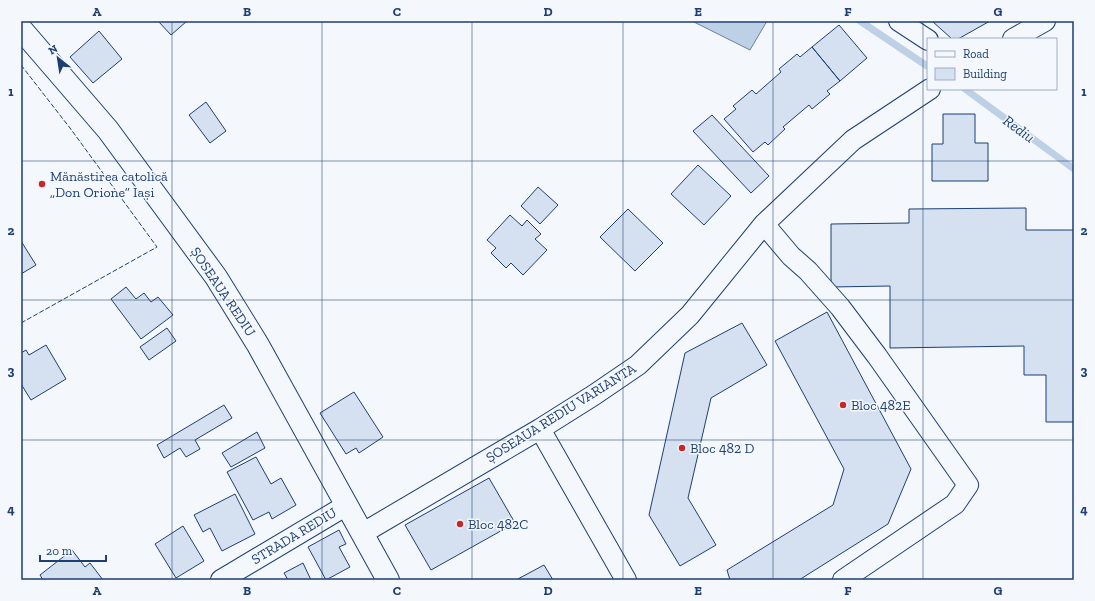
<svg xmlns="http://www.w3.org/2000/svg" width="1095" height="601" viewBox="0 0 1095 601" font-family="'Zilla Slab',serif">
<rect width="100%" height="100%" fill="#f4f7fb"/>
<path fill="#bed0e5" stroke="#687fa3" d="M692,21H767L750,50Z"/>
<g fill="none" stroke-linecap="round" stroke-linejoin="round">
<path stroke="#bed0e5" stroke-width="7" d="M860,21L927,66
M965,89L1074,169"/>
</g>
<path fill="#d5e0f0" stroke="#1d3f73" d="M158,21H187L171,35Z
M932,21H990L958,39H952Z
M839,25L867,58L840,81L812,47Z
M99,31L122,59L93,83L70,57Z
M812,47L840,81L827,91L830,94L812,109L809,105L783,127L785,129L768,145L765,142L753,152L724,119L736,109L733,106L752,90L756,94L781,72L779,69L797,54L800,57Z
M206,102L226,131L210,143L189,115Z
M943,114H975V143H988V181H932V144H943Z
M712,115L769,176L751,193L693,131Z
M698,165L731,196L704,225L671,194Z
M538,187L558,205L540,224L521,206Z
M1026,208V230H1074V422H1046V375H1024V346L890,348V286L831,287V224L909,223V209Z
M628,209L663,243L635,271L600,237Z
M510,215L522,226L527,220L541,234L535,239L547,250L523,275L511,263L506,268L491,253L496,248L487,240Z
M21,241L36,265L21,274Z
M126,287L136,299L144,293L151,302L158,297L173,315L141,339L111,299Z
M827,312L911,469L888,524L799,580H730L727,570L833,505L844,469L775,341Z
M742,323L767,365L711,398L688,498L716,545L680,566L649,515L685,353Z
M167,328L176,341L149,360L140,347Z
M46,345L66,379L31,400L21,384V353L26,350L29,355Z
M354,392L383,437L359,453L356,448L346,454L320,413Z
M224,405L232,418L195,440L200,449L186,457L180,448L164,458L157,445Z
M257,432L265,448L231,467L222,453Z
M256,457L271,484L281,478L296,505L272,519L269,512L253,520L227,472Z
M489,478L515,523L431,570L405,525Z
M235,494L255,534L222,551L210,528L203,532L194,515Z
M183,526L204,561L176,578L155,544Z
M339,530L346,544L339,547L350,567L326,580L308,547Z
M72,550L85,567L90,563L103,580H43L40,575Z
M303,563L311,580H288L284,573Z
M544,565L553,580H516Z"/>
<g fill="none" stroke-linecap="round" stroke-linejoin="round">
<defs>
<path id="street" d="M899,21L928,40
M1013,39L1045,21
M764,224L791,256L808,271L840,307L877,356L968,485L955,504L843,580
M540,429L626,580
M363,533L540,429L594,395L638,365L690,315L764,224L853,140L930,89
M221,580L347,505"/>
<path id="secondary" d="M21,29L108,130L216,277L258,345L388,580"/>
</defs>
<use href="#street" stroke="#1d3f73" stroke-width="22"/>
<use href="#secondary" stroke="#1d3f73" stroke-width="24"/>
<use href="#street" stroke="#f4f7fb" stroke-width="20"/>
<use href="#secondary" stroke="#f4f7fb" stroke-width="22"/>
<path stroke="#1d3f73" stroke-width="1" stroke-dasharray="5 2" stroke-linecap="butt" d="M21,65L70,128L157,247L21,323"/>
</g>
<path fill="none" stroke="#1d3f73" stroke-width="1" stroke-opacity="0.55" d="M172,21V580M322,21V580M472,21V580M623,21V580M773,21V580M923,21V580M21,161H1074M21,300H1074M21,440H1074"/>
<g fill="#c62828" stroke="#f4f7fb" stroke-width="1.5">
<circle cx="42" cy="184" r="4"/>
<circle cx="843" cy="405" r="4"/>
<circle cx="682" cy="448" r="4"/>
<circle cx="460" cy="524" r="4"/>
</g>
<g text-anchor="middle" dominant-baseline="central" stroke-width="3" stroke-linejoin="round" paint-order="stroke">
<g font-size="14" fill="#1d3f73" stroke="#f4f7fb" text-anchor="start">
<text x="50" y="176">Mănăstirea catolică<tspan x="50" dy="16">„Don Orione” Iași</tspan></text>
<text x="851" y="405">Bloc 482E</text>
<text x="690" y="448">Bloc 482 D</text>
<text x="468" y="524">Bloc 482C</text>
</g>
<g font-size="14" fill="#1d3f73" stroke="#f4f7fb">
<text transform="translate(223 292) rotate(56)">ȘOSEAUA REDIU</text>
<text transform="translate(561 413) rotate(-32)">ȘOSEAUA REDIU VARIANTA</text>
<text transform="translate(294 536) rotate(-31)">STRADA REDIU</text>
</g>
<g font-size="15" font-style="italic" fill="#1d3f73" stroke="#f4f7fb">
<text transform="translate(1019 129) rotate(36)">Rediu</text>
</g>
</g>
<rect width="1095" height="601" fill="none" stroke="#f4f7fb" stroke-width="44"/>
<rect x="927" y="38" width="130" height="52" fill="#f4f7fb" stroke="#9eadc5"/>
<rect x="935" y="51" width="20" height="6" fill="#f4f7fb" stroke="#9eadc5"/>
<text x="963" y="58" font-size="12" fill="#1d3f73">Road</text>
<rect x="935" y="68" width="20" height="12" fill="#d5e0f0" stroke="#9eadc5"/>
<text x="963" y="78" font-size="12" fill="#1d3f73">Building</text>
<g transform="translate(58 58) rotate(330)" stroke="#f4f7fb" stroke-width="3" paint-order="stroke">
<path d="M0-3L7 15L0 10L-7 15Z" fill="#1d3f73"/>
<text y="-6" font-size="11" font-weight="bold" text-anchor="middle" fill="#1d3f73">N</text>
</g>
<path d="M40 555v6h66v-6" fill="none" stroke="#1d3f73" stroke-width="2"/>
<text x="46" y="555" font-size="12" fill="#1d3f73" stroke="#f4f7fb" stroke-width="3" paint-order="stroke">20 m</text>
<rect x="22" y="22" width="1051" height="557" fill="none" stroke="#1d3f73" stroke-width="1.5"/>
<g font-size="13" text-anchor="middle" font-weight="bold" fill="#1d3f73">
<text x="97" y="16">A</text>
<text x="247" y="16">B</text>
<text x="397" y="16">C</text>
<text x="548" y="16">D</text>
<text x="698" y="16">E</text>
<text x="848" y="16">F</text>
<text x="998" y="16">G</text>
<text x="11" y="96">1</text>
<text x="1084" y="96">1</text>
<text x="11" y="235">2</text>
<text x="1084" y="235">2</text>
<text x="11" y="375">3</text>
<text x="1084" y="375">3</text>
<text x="11" y="514">4</text>
<text x="1084" y="514">4</text>
<text x="97" y="595">A</text>
<text x="247" y="595">B</text>
<text x="397" y="595">C</text>
<text x="548" y="595">D</text>
<text x="698" y="595">E</text>
<text x="848" y="595">F</text>
<text x="998" y="595">G</text>
</g>
</svg>
